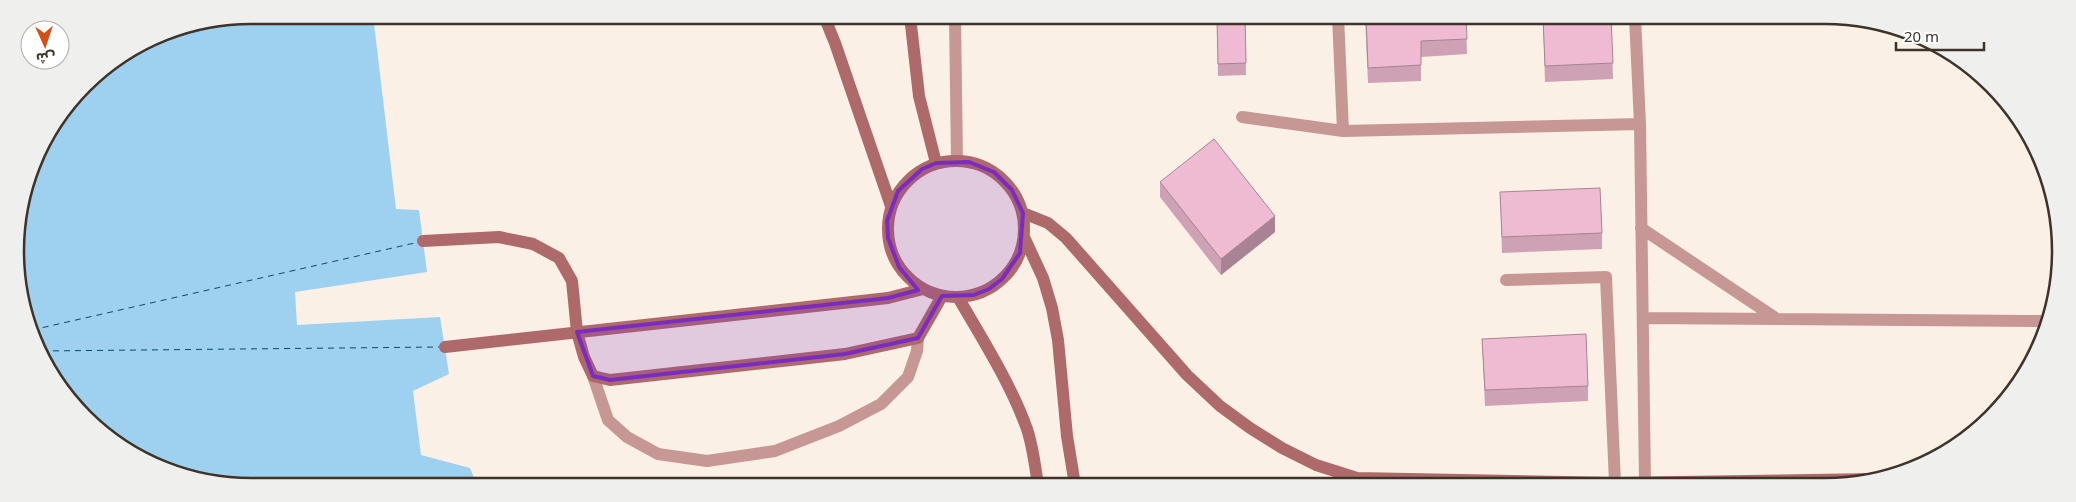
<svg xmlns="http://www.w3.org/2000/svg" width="2076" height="502" viewBox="0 0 2076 502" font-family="'Noto Sans','Noto Sans Arabic',sans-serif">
<rect width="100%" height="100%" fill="#fbf0e6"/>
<path fill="#9ed1ef" d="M251,15H373L396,209L419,210L427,272L295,292L297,325L440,317L449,374L413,391L421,455L470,468L477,485H220L133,455L64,395L23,312L16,235L39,146L95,74L161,33Z"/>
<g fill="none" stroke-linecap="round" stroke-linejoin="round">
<path stroke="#084b68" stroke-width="1" stroke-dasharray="6 5" stroke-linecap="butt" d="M32,330L419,242
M42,351L439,347"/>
<path stroke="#c79796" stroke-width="12" d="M1338,16L1343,131L1640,124
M1635,17L1640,124L1645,482
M1242,117L1343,131
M1641,228L1777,319
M1506,280L1606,277L1615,483
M1643,318L2047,321
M593,376L608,420L627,437L658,454L707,461L775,451L839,426L881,404L908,377L917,351L918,338"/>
<path stroke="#c79796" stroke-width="12" d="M955,16L957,161"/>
<path stroke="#ae6a6a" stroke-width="12" d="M824,16L835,43L891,206
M910,16L919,96L936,163
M888 229a68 68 0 1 1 136 0a68 68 0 1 1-136 0Z
M1023,213L1048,223L1066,238L1187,375L1220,406L1250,428L1282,448L1316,465L1357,478L1615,483L1875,479
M1024,237L1043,278L1052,308L1058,340L1067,436L1075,485
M423,241L499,237L533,244L559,258L572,281L577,332L584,357L593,376L610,380L845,354L918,338L942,296
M958,297C982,339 1010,382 1027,429C1033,447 1035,466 1038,485
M445,347L888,298L923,289"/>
</g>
<path fill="#cea1b5" d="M1217,16H1245L1246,75L1218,76Z
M1365,16L1466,17L1467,54L1421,57V81L1368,83Z
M1543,17H1611L1613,79L1545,82Z
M1160,182L1275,232L1221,275L1160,197Z
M1500,192L1602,233V249L1502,253Z
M1482,339L1588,386V401L1485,406Z"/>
<path fill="#a78393" d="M1275,216V232L1221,275V259Z"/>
<path fill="#efbbd2" stroke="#a78393" d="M1217,16H1245L1246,63L1218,64Z
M1366,16L1466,17L1467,39L1421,41V65L1368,68Z
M1543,17H1611L1613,63L1545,66Z
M1214,139L1275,216L1221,259L1160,182Z
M1600,188L1602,233L1502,237L1500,192Z
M1586,334L1588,386L1485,390L1482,339Z"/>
<path fill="#7b2cbf" fill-opacity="0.2" stroke="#7b2cbf" stroke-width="4" stroke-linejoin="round" d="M969,162L994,172L1012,190L1023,213L1020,253L1002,279L989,289L974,295L942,296L918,338L845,354L610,380L593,376L577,332L888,298L918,290L899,267L888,238L887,221L898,191L922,169L936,163Z"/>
<path d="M0 0H2076V502H0ZM251 24H1825A227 227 0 0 1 2052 251V251A227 227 0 0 1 1825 478H251A227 227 0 0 1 24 251V251A227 227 0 0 1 251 24Z" fill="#efefee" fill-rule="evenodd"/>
<path fill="none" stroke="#3d3329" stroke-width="2.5" d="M251 24H1825A227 227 0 0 1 2052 251V251A227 227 0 0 1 1825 478H251A227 227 0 0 1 24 251V251A227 227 0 0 1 251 24Z"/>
<g transform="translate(45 45) rotate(177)"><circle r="24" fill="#ffffff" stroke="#b1ada9"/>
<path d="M0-4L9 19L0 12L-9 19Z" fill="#d44e16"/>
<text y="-8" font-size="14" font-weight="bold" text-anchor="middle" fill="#3d3329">ش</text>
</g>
<path d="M1896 42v8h88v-8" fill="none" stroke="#3d3329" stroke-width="2.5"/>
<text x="1904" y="42" font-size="15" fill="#3d3329" stroke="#ffffff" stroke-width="4" paint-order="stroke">20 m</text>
</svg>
